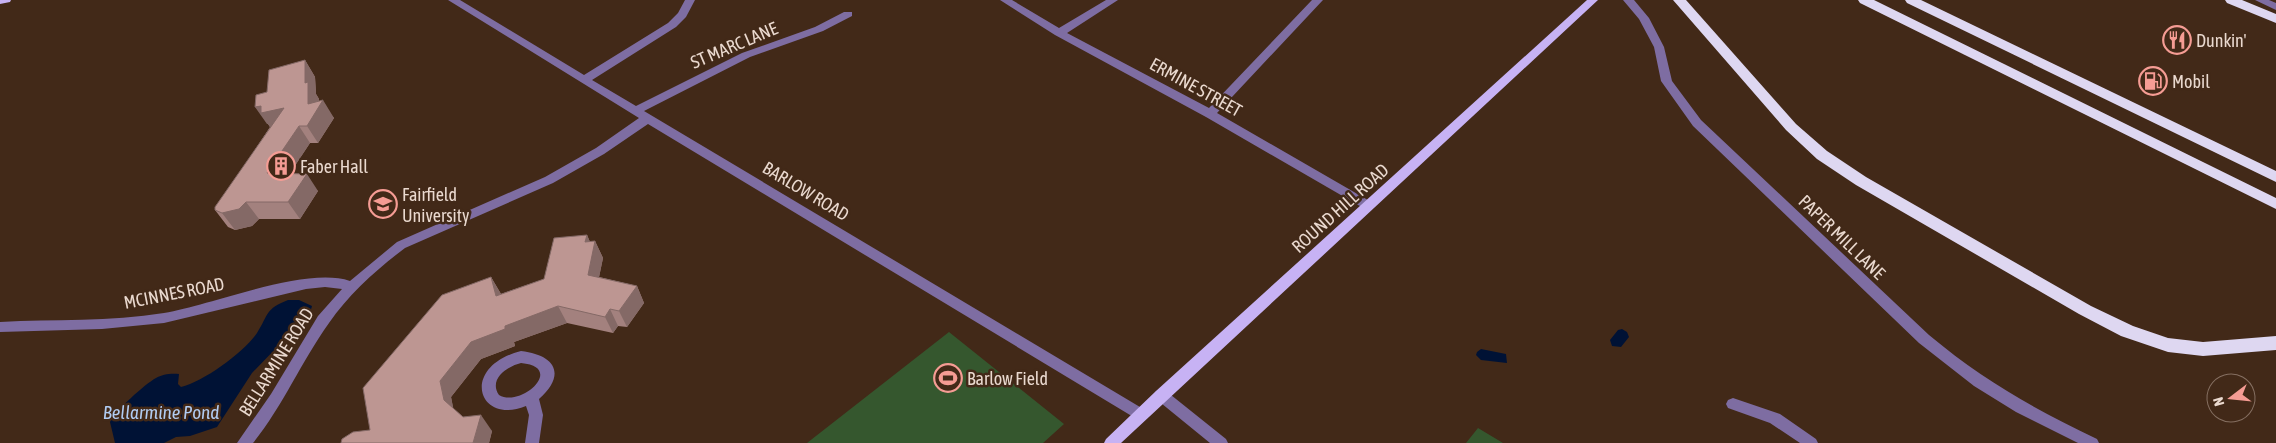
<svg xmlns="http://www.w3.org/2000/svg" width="2276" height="443" viewBox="0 0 2276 443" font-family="'Asap Condensed',sans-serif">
<rect width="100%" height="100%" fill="#422918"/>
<path fill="#35572e" d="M949,332L1064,424L1043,443H807Z
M1478,428L1503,443H1466Z"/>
<path fill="#001235" d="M288,300H299L312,306L310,313L252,373L217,427L190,436L176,437L164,443H115L110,422C115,411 145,384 156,378C162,374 172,373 179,374L178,384L181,387C204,381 243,353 257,333C269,314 265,309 288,300Z
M1622,329L1627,332L1629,337L1621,347L1612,346L1610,340L1618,330Z
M1481,349L1506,354L1507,363L1481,360L1476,355L1477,352Z"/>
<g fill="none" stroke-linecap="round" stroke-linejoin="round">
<path fill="#7e6da2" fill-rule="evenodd" d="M448,0H460L584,75L668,23L678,13L685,0H695L686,17L676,27L592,80L636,106L742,53L815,27L844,12H852V16L823,31L750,57L644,111L1145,410L1147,414L1145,418L1140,420L1135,418L648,124L604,154L553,183L405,248C377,269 349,294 329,323C301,362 283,406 253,443H237L271,394L318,316L342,289L325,287L306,289L164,323L102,329L0,332V322C54,319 110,322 164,313C213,305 305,266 350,281L397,242L545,177L596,148L639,118Z
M1000,0H1012L1059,28L1106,0H1118L1067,33L1209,108L1312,0H1323L1217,113L1373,203L1375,206L1369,210L1365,209L1206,117L1055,35Z
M1623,0H1634L1649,18L1664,47L1672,81L1701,120L1929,335C1983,380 2034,409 2097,439L2099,443H2078L2016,412L1974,386L1919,343L1693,126L1661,81L1654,47L1639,19Z
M2255,0H2269L2276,3V10Z
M521,351C555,355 567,374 539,399L543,415L539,443H525L529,415L526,406C478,426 459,367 521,351ZM521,363C566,367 521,408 499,395C488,379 508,366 521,363Z
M1161,389L1166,391L1226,439L1228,443H1210L1156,399L1154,395L1156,391Z
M1733,398L1780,414L1816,439L1818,443H1800L1770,423L1728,408L1726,404L1728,400Z"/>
<path fill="#c7b2f4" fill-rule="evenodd" d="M0,0H11L10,2L0,4Z
M1587,0H1598L1121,443H1104L1106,439L1156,391Z"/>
<path fill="#ded7f1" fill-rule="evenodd" d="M1673,0H1686L1796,124L1827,151L1866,177L2091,306L2133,326L2168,338L2203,342L2276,336V350L2203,356L2168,352L2121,336L2079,314L1856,185L1817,159L1786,130Z
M1858,0H1874L2276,198V209L1860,3Z
M1905,0H1921L2276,171V182L1907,3Z
M2225,0H2242L2276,14V23L2227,3Z"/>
</g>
<path fill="#a3817e" d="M305,60L315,77L316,94L319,99V102L334,118L318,143H310L290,173L318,191L300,219H259L252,226L235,230L228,227L215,210L270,127L268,124H267V92Z
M587,235L590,242L595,241L603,258L599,277L637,286L644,303L627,327L618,326L613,333L567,323L514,342L515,346L481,359L451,397L453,408L463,417L492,431L489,443H341L370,430L491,277L501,294L544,279Z"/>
<path fill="#846966" d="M305,60L315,77L316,94L319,99V106L323,100L334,118L318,143L307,126L308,104L305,83Z
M261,106L284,108L272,130L268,124H267L255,107Z
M299,126L310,143L279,190L267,173Z
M307,174L318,191L300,219L288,202Z
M246,202L259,219L252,226L235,230L222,213Z
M587,235L593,249L595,241L603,258L596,292L588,275L585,242Z
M491,277L501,294L496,296Z
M637,286L644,303L627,327L619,311Z
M558,306L567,323L514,342L515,346L481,359L451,397L455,416L444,400L440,381L471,342L505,326Z
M610,309L618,326L613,333L605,317Z
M481,415L492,431L489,443H473Z"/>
<path fill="#bd9692" stroke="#846966" d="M305,60V83L308,82V104L323,100L307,126H299L267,173L307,174L288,202H246L239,209L222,213L215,210V207L284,108L261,113V106L255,107L256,95L267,92L269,70Z
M587,235L585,242L595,241L588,275L637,286L619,311L610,309L605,317L558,306L505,326V329L471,342L440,381L444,400L463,417L481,415L473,443H341L342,439L353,432L370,430L363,388L442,295L491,277L496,296L544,279L554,238Z"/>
<defs>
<symbol id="restaurant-ring" viewBox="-11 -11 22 22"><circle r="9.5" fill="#422918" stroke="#f59c94" stroke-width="1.5"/><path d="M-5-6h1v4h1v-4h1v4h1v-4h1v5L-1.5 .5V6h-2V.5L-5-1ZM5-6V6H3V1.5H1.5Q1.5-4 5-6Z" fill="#f59c94"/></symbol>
<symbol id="fuel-ring" viewBox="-11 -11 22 22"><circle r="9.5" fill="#422918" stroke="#f59c94" stroke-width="1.5"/><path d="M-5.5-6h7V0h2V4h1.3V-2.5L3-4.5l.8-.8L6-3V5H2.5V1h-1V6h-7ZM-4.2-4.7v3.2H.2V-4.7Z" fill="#f59c94"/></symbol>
<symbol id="building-ring" viewBox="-11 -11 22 22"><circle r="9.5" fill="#422918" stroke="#f59c94" stroke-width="1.5"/><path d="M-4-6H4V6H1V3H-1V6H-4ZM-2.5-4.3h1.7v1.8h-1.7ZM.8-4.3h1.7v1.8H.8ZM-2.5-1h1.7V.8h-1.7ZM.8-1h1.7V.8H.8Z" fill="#f59c94"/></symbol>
<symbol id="university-ring" viewBox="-11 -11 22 22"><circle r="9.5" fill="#422918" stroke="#f59c94" stroke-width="1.5"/><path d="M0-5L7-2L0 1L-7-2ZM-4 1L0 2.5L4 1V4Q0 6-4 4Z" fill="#f59c94"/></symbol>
<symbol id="stadium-ring" viewBox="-11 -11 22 22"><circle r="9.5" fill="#422918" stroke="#f59c94" stroke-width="1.5"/><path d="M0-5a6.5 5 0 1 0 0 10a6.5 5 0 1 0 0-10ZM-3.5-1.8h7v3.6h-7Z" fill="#f59c94"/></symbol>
</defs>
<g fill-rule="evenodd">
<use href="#restaurant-ring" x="2161" y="24" width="32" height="32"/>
<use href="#fuel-ring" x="2137" y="65" width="32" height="32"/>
<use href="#building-ring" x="265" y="150" width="32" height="32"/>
<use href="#university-ring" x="367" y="188" width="32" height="32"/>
<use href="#stadium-ring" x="932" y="362" width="32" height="32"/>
</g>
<g text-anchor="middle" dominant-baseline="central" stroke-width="5" stroke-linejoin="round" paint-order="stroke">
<g font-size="18" fill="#ead9cf" stroke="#422918" text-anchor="start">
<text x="2196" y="40">Dunkin'</text>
<text x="2172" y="81">Mobil</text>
<text x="300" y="166">Faber Hall</text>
<text x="402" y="194">Fairfield<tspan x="402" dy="21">University</tspan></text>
<text x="967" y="378">Barlow Field</text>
</g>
<g font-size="18" fill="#ead9cf" stroke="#422918">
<text transform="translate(734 45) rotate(-23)">ST MARC LANE</text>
<text transform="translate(1196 87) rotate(29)">ERMINE STREET</text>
<text transform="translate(806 191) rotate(31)">BARLOW ROAD</text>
<text transform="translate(1340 208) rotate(-42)">ROUND HILL ROAD</text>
<text transform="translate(1842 237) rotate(44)">PAPER MILL LANE</text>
<text transform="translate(174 293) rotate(-11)">MCINNES ROAD</text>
<text transform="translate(276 362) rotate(-58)">BELLARMINE ROAD</text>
</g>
<g font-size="19" font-style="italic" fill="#b1ccf2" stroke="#422918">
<text x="161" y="412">Bellarmine Pond</text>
</g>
</g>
<g transform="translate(2231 398) rotate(254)"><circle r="24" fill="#422918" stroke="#856f61"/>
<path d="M0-4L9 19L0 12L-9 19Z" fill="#f59c94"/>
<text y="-8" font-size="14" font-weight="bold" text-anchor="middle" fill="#ead9cf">N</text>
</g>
</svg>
